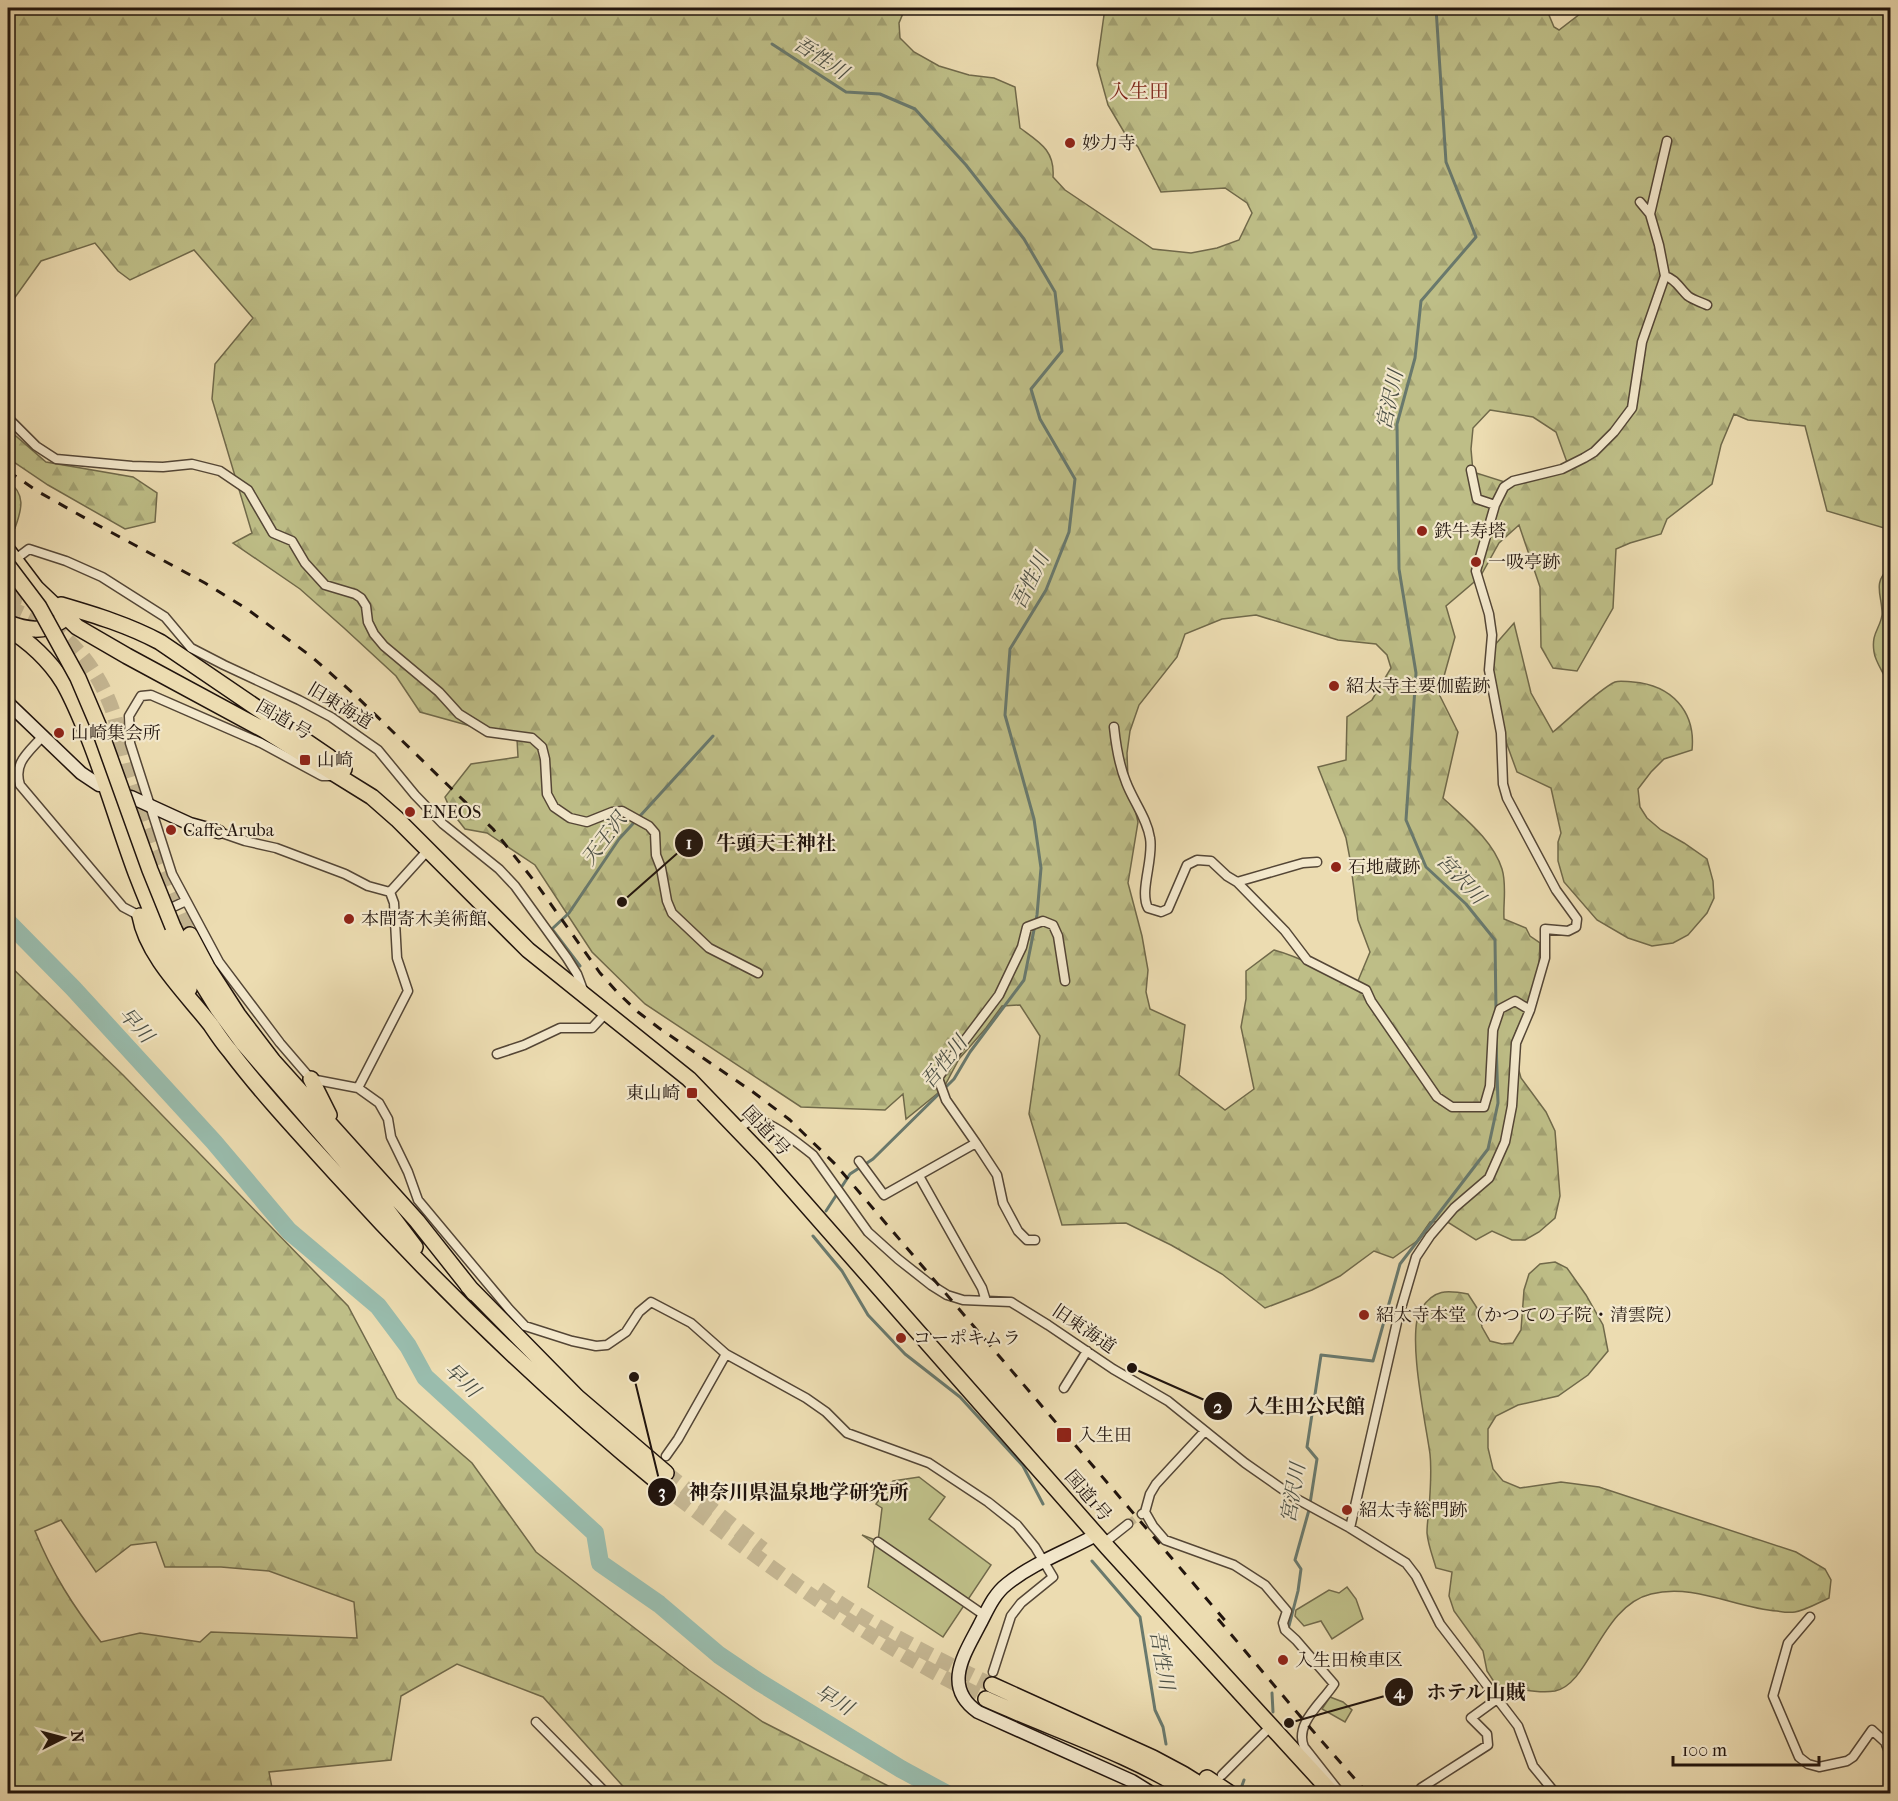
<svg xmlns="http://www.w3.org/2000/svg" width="1898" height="1801" viewBox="0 0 1898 1801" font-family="'IM FELL French Canon','Noto Serif JP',serif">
<defs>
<pattern id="forest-firs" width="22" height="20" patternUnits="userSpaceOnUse" patternTransform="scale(1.5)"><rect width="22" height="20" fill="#bebe87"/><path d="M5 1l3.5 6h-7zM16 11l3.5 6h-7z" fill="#a3a273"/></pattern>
</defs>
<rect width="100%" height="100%" fill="#ecdcb1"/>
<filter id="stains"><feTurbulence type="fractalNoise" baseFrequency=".00333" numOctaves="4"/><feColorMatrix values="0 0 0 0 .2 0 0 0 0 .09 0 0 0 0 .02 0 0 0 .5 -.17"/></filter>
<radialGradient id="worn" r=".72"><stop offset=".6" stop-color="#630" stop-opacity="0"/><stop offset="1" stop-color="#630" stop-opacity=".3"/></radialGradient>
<path fill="#bebe87" stroke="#70694a" stroke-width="1.5" d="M919,1477L945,1497L929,1519L991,1565L943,1637L868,1587L875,1544L862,1535L878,1541L882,1508L876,1504L893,1481Z
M1347,1587L1356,1599L1363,1619L1332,1639L1321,1621L1304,1626L1295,1616L1296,1610L1329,1590L1339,1593Z
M1330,1697L1343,1702L1352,1710L1345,1722L1322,1709Z"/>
<path fill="url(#forest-firs)" stroke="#70694a" stroke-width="1.5" fill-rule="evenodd" d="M8,8H911L904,11L899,23L900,38L914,52L939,66L969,75L994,78L1015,87L1020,128C1039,142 1055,150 1053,177L1065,190L1153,249L1191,253L1217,248L1239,240L1252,213L1247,203L1225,188L1161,192L1138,147L1124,132L1108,105L1097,65L1105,8H1546L1554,27L1559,30L1585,10L1586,8H1890V523L1884,528L1827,511L1805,426L1748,420L1734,414L1721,445L1712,484L1667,519L1661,534L1630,543L1616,549L1613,608L1577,671L1553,668L1541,647L1540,587L1519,525L1499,543L1480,577L1446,606L1455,637L1439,694L1458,732L1443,798C1464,818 1493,840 1502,869C1507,885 1503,903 1504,919L1526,928L1530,936L1540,943L1539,965L1525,1013L1516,1031L1512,1046L1521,1078L1546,1112L1555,1131L1560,1196L1555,1218L1539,1232L1525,1240H1512L1492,1231L1476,1240L1446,1221L1430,1222L1417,1241L1393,1258L1374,1251L1340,1276L1312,1290L1265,1308L1222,1274L1171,1245L1126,1223L1062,1225L1029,1114L1040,1036L1020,1005L1002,1006L986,1028L959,1059L943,1089L906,1119L903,1094L885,1110L801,1107L645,1004L592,952L535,865L487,833L465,829L451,811L445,797L471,764L518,757L517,739L420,712L396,676L344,628L300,589L233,543L252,533L212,399L215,364L253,318L194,250L130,280L118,271L95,243L41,261L11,303L8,298ZM1490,410L1533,417L1556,432L1568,465L1514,485L1473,472L1471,449L1473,428ZM1256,615L1338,640L1376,644L1387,655L1391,668L1372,700L1347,717L1346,760L1318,767L1346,838L1350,859L1358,920L1370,952L1355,988C1329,973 1303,958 1274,950L1246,971V999L1241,1027L1254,1089L1225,1110L1179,1075L1185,1025L1150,1009L1146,992L1148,970L1142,936L1128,883L1138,822L1128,780L1127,753L1130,731L1139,705L1177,657L1185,634L1222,619Z
M8,430L10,431L46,462L133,477L157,493L155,522L125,529L48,485L8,458Z
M8,481C26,494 22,509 15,528L8,524Z
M1890,568V683L1887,681C1883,672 1875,661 1874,652C1871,633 1880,629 1882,615C1883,597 1871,582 1890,568Z
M1514,623L1531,693L1553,732C1568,720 1599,689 1615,682C1620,680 1628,682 1633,682C1671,685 1696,711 1692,750L1664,759L1651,772L1638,789L1640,807L1647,818L1661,830L1684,843L1707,859L1713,881L1714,898L1707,913L1688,935L1673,943L1652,946L1628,938L1597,920L1564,882L1558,861V842L1561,833L1551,788L1517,772L1497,717L1487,654Z
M8,964L123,1075L348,1306L397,1398L472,1463L536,1552L689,1670L763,1722L902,1793H629L543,1697L457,1664L401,1696L391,1760L269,1772L273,1793H8ZM61,1520L96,1572L131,1545L156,1542L165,1567H221L269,1571L354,1602L357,1638L211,1632L200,1642L140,1633L101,1642C73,1606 52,1573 35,1531Z
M1555,1262L1567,1268L1586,1295L1603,1325L1608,1351L1588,1375L1558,1396L1518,1405L1496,1416L1488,1429V1448L1493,1469L1503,1481L1520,1488L1561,1482L1599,1487L1796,1552L1825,1569L1831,1580L1829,1598C1818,1603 1806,1610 1795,1612C1790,1613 1783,1612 1777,1611C1736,1608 1694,1583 1651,1594C1601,1606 1590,1684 1555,1691C1536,1694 1514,1687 1496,1685L1487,1671L1483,1651L1454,1611L1449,1596L1452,1572L1436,1568C1433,1557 1428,1545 1427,1533C1427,1525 1428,1517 1429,1510C1430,1492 1432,1472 1430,1454C1426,1425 1406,1332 1421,1309C1434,1289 1447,1290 1468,1294L1479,1311L1482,1327L1490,1341L1502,1344L1513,1343L1521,1330L1524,1290L1529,1274L1540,1264Z"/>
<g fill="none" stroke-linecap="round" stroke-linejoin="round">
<path stroke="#69796d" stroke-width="3" d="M1436,8L1446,162L1476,237L1421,301L1415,358L1397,424L1399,569L1416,673L1406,820L1426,867L1466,904L1495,940L1496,1011
M772,44L846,92L880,94L915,109L966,165L1024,239L1055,292L1062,351L1031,389L1040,419L1075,479L1069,532L1046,590L1010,649L1005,715L1034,819L1041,868L1037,915L1024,980L970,1052L954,1079L873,1159L850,1174L826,1211
M580,966L552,929L569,913L619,839L713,736
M813,1236L842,1271L868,1315L905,1354L960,1397L1023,1466L1043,1504
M1092,1561L1140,1617L1155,1710L1163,1727L1166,1744
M1289,1626L1298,1591L1301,1569L1295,1560L1309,1510L1317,1459L1307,1447L1321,1355L1373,1361L1400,1264L1488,1149L1498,1103L1496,1041
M1272,1693L1273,1712
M1239,1794L1244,1780"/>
<path stroke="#99bcad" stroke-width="18" d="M8,922L73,988L214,1142L289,1231L378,1306L408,1346L425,1377L595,1533L600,1563L659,1604L719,1655L759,1682L901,1769L947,1794"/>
<path stroke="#c3b490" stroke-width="8" stroke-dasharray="8 4" stroke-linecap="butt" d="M1128,1524L1142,1514"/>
<path stroke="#c3b490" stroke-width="15" stroke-dasharray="15 8" stroke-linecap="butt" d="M8,594L40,601
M8,607C26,616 48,624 64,637C88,658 106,688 115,718C121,742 125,766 133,789C149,839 169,887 190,935
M666,1473L763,1549
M659,1483C763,1562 867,1642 986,1699
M819,1589C873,1627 933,1657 992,1685"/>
<defs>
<path id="street" d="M1640,202L1650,214
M1665,276C1676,279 1680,289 1688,296C1693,300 1701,302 1707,305
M8,418L36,446L56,459L132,466L163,467L192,464L220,471L248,490L273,533L292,541L305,563L325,585L355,594L361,598L366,606L368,622L374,634L384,646L439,692L459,714L488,732L532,738L542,747L545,759L547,794L554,807L570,818L587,822L612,812L622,811L649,826L655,833L656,855L661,868L667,901L672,913L709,948L758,973
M1471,470L1477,499L1495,505
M13,561L29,549L66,561L102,577L165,617L191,648L224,665L299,700L331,717L378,750L415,795L443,824L499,869L515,886L567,958L577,974L583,990
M1114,727C1116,746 1119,765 1126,782C1133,801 1147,818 1150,838C1154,859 1139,891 1148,908L1161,912L1168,909L1187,865L1197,860L1211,861L1227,876L1237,882L1285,931L1307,960L1366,990L1371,1001L1437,1097L1452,1107H1484L1490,1086L1493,1030L1500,1009L1515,1001L1530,1010
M42,737C28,753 13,763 20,785L123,907L140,916L144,915
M332,776H322L261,743L151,695L141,696L129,716L130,743L172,874L219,962L280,1043L311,1079L358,1088L379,1103L388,1119L391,1137L408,1172L418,1200L509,1309L525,1326L572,1341L596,1346L607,1345L626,1332L639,1312L651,1302L691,1323L726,1354L806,1398L826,1412L847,1433L929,1463L988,1502L1017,1525L1035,1547L1053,1577L1021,1603L1011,1616L993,1672
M219,832L245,841L276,848L345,874L368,886L390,892
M1237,882L1303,863L1317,862
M173,907L186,901
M497,1054L524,1045L560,1028H592L606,1013
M358,1088L408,991L397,958L394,903L390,892L428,850
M738,1129C744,1125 749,1120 755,1120C769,1120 802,1146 813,1155L868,1232L898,1259L931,1285L947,1295L963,1300L1011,1302L1048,1325L1113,1369L1168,1401L1245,1463L1295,1498L1350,1528L1406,1563L1416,1576L1440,1624L1518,1726L1533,1766L1556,1794
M976,1143L997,1175L1003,1203L1018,1231L1027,1240H1035
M859,1161L884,1195L976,1143L946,1100L938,1078L959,1048L999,995L1022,947L1027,927L1043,921L1053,925L1058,936L1065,981
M919,1176L982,1288L986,1301
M1064,1388L1087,1351
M666,1456L678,1439L726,1354
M1145,1512L1153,1526L1165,1540L1234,1565L1265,1585L1287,1611L1283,1623L1285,1630L1296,1640L1334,1684C1323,1702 1294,1723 1304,1747L1341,1794
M1142,1514L1145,1512L1150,1494L1156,1484L1204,1432
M1350,1528L1397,1322L1416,1257L1430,1236L1454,1208L1489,1178L1505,1142L1512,1106L1516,1043L1530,1010L1545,958V929L1568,931L1576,927L1577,919L1556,890L1507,798L1503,784L1501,733L1489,670L1492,635L1489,614L1476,571L1495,505L1504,487L1513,481L1562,469L1584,458L1594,452L1614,432L1632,408L1642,342L1665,276L1659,245L1650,214L1667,141
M878,1542L984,1615
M1104,1543L1128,1524
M1810,1617L1788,1643L1773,1696L1799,1757L1808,1764L1819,1767L1847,1761L1853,1757L1872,1730L1885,1742L1890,1754
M536,1722L607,1794
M1222,1775L1272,1725
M1421,1788L1488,1745L1487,1734L1471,1718L1497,1699
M1889,1794L1890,1780"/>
<path id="secondary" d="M8,703L81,773L99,785
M131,797L190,824L219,832
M1096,1535C1067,1551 1033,1563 1007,1584C993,1595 987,1611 979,1626C964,1655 942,1687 978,1712L1132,1781L1153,1794"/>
<path id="highway" d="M8,551L36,588L77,627L127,656L264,730L372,797L397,819L528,950L689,1079L764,1157L1108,1548L1333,1794
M61,605C95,615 128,625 160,642L329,757L344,769
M8,623C26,630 44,633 61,621
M8,629C29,641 50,661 63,682C73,699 80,717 88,736C106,781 119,827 136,873C151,912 168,952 189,989
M140,916C147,956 187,994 211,1025C217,1034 223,1043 230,1051C264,1096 303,1137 340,1178C439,1287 545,1390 659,1483
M173,927L194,970L218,1009L243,1043L384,1206L415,1247
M190,935L207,967L238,1015L273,1061L417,1221L474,1293
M311,1079L329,1115
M468,1286L577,1397L666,1473
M992,1685L1153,1758L1183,1774L1215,1794
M986,1699C1055,1730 1128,1753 1193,1794
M1207,1778L1231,1794"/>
</defs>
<use href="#street" stroke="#544636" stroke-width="11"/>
<use href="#secondary" stroke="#21140d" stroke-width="15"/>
<use href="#highway" stroke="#21140d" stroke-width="18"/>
<use href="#street" stroke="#f3e8cc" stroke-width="8"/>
<use href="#secondary" stroke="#f3e8cc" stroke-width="12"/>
<use href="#highway" stroke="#ecdcb1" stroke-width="15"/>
<path stroke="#21140d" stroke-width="3" stroke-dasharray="10 10" stroke-linecap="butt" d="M8,471L37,491L92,522L205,583L247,609L312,657L355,695L493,829L535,882L600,973L618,993L638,1012L659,1028L753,1092L790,1120L836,1165L1228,1624
M1218,1619L1306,1723L1368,1794"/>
<defs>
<path id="highway-bridge" d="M8,566L39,607L78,678L98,725L150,870L173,927"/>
</defs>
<use href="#highway-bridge" stroke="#21140d" stroke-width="18" stroke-linecap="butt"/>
<use href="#highway-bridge" stroke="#ecdcb1" stroke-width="15"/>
</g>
<g fill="#8f2418" stroke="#f3e8cc" stroke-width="2">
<circle cx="1070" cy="143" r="6"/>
<circle cx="1422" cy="531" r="6"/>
<circle cx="1476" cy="562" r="6"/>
<circle cx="1334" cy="686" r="6"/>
<circle cx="59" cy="733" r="6"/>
<rect x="299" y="754" width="12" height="12" rx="3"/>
<circle cx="410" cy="812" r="6"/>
<circle cx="171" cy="830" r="6"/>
<circle cx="1336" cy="867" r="6"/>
<circle cx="349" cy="919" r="6"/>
<rect x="686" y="1087" width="12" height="12" rx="3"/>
<circle cx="1364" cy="1315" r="6"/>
<circle cx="901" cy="1338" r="6"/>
<rect x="1056" y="1427" width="16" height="16" rx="3"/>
<circle cx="1347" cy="1510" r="6"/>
<circle cx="1283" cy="1660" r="6"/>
</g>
<g text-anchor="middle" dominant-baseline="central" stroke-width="4.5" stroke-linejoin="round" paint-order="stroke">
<g font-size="18" fill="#21140d" stroke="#f3e8cc" text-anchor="start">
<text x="1082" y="143">妙力寺</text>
<text x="1434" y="531">鉄牛寿塔</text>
<text x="1488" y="562">一吸亭跡</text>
<text x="1346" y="686">紹太寺主要伽藍跡</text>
<text x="71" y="733">山崎集会所</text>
<text x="317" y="760">山崎</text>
<text x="422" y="812">ENEOS</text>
<text x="183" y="830">Caffe Aruba</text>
<text x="1348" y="867">石地蔵跡</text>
<text x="361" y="919">本間寄木美術館</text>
<text x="680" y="1093" text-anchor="end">東山崎</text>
<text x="1376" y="1315">紹太寺本堂（かつての子院・清雲院）</text>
<text x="913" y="1338">コーポキムラ</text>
<text x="1078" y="1435">入生田</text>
<text x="1359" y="1510">紹太寺総門跡</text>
<text x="1295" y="1660">入生田検車区</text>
</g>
<g font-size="18" fill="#21140d" stroke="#f3e8cc">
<text transform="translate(340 706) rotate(31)">旧東海道</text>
<text transform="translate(284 720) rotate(30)">国道1号</text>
<text transform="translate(766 1131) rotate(47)">国道1号</text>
<text transform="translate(1084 1329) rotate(34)">旧東海道</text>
<text transform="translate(1088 1496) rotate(49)">国道1号</text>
</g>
<g font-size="20" font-style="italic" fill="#4b4f45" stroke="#f3e8cc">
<text transform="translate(821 58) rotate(33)">吾性川</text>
<text transform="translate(1390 400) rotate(-78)">宮沢川</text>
<text transform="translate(1030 581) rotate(-64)">吾性川</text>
<text transform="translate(604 839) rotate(-53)">天王沢</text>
<text transform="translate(1461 879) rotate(47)">宮沢川</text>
<text transform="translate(136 1025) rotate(48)">早川</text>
<text transform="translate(944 1062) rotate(-51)">吾性川</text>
<text transform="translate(462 1380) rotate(43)">早川</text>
<text transform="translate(1293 1493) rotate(-80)">宮沢川</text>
<text transform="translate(1162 1660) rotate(80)">吾性川</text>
<text transform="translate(834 1700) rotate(31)">早川</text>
</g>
<g font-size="20" fill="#7a1f14" stroke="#f3e8cc">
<text x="1139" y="91">入生田</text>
</g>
</g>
<path fill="none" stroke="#21140d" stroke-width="2" d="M622 902L689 843M1132 1368L1218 1406M634 1377L662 1492M1289 1723L1399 1692"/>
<g fill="#21140d" stroke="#f3e8cc" stroke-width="2">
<circle cx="622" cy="902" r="6"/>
<circle cx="1132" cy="1368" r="6"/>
<circle cx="634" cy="1377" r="6"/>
<circle cx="1289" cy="1723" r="6"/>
<circle cx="689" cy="843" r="15"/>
<circle cx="1218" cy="1406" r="15"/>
<circle cx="662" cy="1492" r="15"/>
<circle cx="1399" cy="1692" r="15"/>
</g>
<g font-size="18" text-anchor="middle" font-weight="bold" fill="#fff">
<text x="689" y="849">1</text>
<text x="1218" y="1413">2</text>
<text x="662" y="1498">3</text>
<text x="1399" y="1698">4</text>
</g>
<g font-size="20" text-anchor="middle" font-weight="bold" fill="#21140d" stroke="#f3e8cc" stroke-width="4.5" stroke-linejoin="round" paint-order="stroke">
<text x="776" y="850">牛頭天王神社</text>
<text x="1305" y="1413">入生田公民館</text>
<text x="799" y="1499">神奈川県温泉地学研究所</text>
<text x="1476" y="1699">ホテル山賊</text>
</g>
<rect width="1898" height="1801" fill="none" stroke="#ecdcb1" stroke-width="30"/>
<rect x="9" y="9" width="1880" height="1783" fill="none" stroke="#21140d" stroke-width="3"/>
<rect x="15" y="15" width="1868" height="1771" fill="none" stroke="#21140d" stroke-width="1.5"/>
<g transform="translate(63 1738) rotate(84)" stroke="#f3e8cc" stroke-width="4.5" paint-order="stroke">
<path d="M0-4.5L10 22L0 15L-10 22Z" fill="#21140d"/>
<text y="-9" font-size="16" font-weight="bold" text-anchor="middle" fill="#21140d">N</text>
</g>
<path d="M1673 1756v9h146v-9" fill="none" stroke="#21140d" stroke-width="3"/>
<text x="1682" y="1756" font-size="18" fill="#21140d" stroke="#f3e8cc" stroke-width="4.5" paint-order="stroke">100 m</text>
<rect width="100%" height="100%" filter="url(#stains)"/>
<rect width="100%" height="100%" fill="url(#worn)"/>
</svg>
